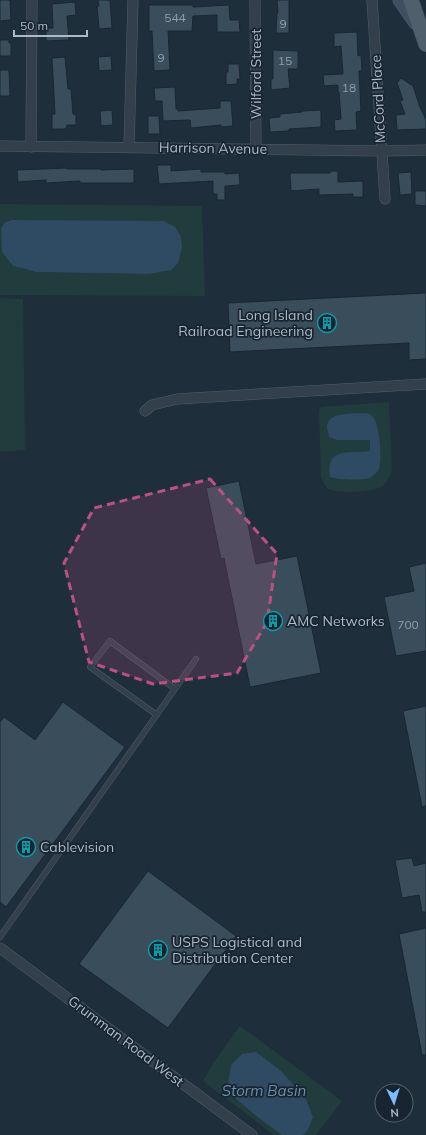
<svg xmlns="http://www.w3.org/2000/svg" width="426" height="1135" viewBox="0 0 426 1135" font-family="Mulish,sans-serif">
<rect width="100%" height="100%" fill="#1f2e3b"/>
<path fill="#213c3c" fill-rule="evenodd" d="M0,204L202,206L205,296L0,295ZM13,266L148,274L36,272Z
M0,298L23,299L25,450L0,452Z
M389,402L392,470C390,476 388,481 383,486C375,492 335,495 327,488C324,485 323,481 321,477L319,411L321,407Z
M240,1026L342,1101L316,1135H274L203,1081L214,1062Z"/>
<path fill="#2f4a63" d="M12,220L164,221L175,227L181,237L182,248L178,263L171,270L148,274L36,272L13,266L2,252L1,229L4,223Z
M366,413C368,414 371,414 372,416C380,422 383,463 378,471C377,472 373,476 371,477C364,481 338,480 330,477C325,446 351,454 370,451V440H336L329,437C329,434 327,430 327,427C327,411 355,414 366,413Z
M256,1052L281,1071L306,1099L313,1117L308,1130L303,1135H282L255,1115L227,1091L231,1065L242,1054Z"/>
<path fill="#3a4d5b" stroke="#1a2732" d="M0,0H10L11,20L0,21Z
M98,0H110L112,28L99,29L97,6H99Z
M277,0H289V33H276L277,13H278Z
M75,2L76,15L67,16L69,40L46,41V28H53L52,4Z
M149,5H193V7L229,5L230,20H239L240,32H217V15L193,16L192,31H168L170,70L154,71L152,31H149Z
M357,32L358,56L361,55L362,71H359L361,111L356,112L357,130L335,131L334,120L341,119L339,92H338V85L324,86L323,75L343,74L341,46L334,47V33Z
M0,40H9V43H11V56H0Z
M273,50L298,51V69H288L290,88L271,90V79H273Z
M111,56L112,70L99,71L98,57Z
M65,57L68,89H71L73,114L76,115V125H67L66,129H52V114H55L52,58Z
M228,64H239L240,79H237V84L226,85V72H228Z
M0,70H9L10,96H0Z
M401,78L413,86L420,107L426,120V129L397,130L396,115L405,114L400,101L403,100L397,83Z
M175,87L176,109H178V111L220,108V101H231L233,126L221,127V125L191,128L190,120L163,121L162,101H155L154,88Z
M112,110L113,125L101,126L100,111Z
M321,110V127L289,129V131L270,132L269,118L280,117V114L302,112V111Z
M148,116H159L160,134H148Z
M157,165H171V171L201,169V172H225V174L239,173L240,185L225,186V200H217V194H213V181L159,184Z
M67,168V169H101V170L134,169V183H80V181L46,183V180L18,182L17,170Z
M330,171H338V182L363,181V197H353V194L319,195V189L291,191L290,173H330Z
M411,172L412,194L400,195L398,173Z
M415,191H426V206L415,205Z
M426,293V359L409,360V343L230,352L228,303Z
M239,481L256,564L297,556L321,673L250,687L224,558L221,559L206,488Z
M426,563V651L396,656L384,597L414,591L409,567Z
M63,702L125,747L6,907L0,902V722L4,717L35,740Z
M426,706V806L422,807L403,711Z
M412,858L414,866L426,863V912H422L419,895L402,898L395,860Z
M148,871L236,936L168,1028L79,964Z
M426,928V1055H422L399,934Z"/>
<g fill="none" stroke-linecap="round" stroke-linejoin="round">
<defs>
<path id="lane" d="M157,715L90,667L110,641L175,689
M0,937L196,659"/>
<path id="street" d="M255,0L256,149
M372,0L385,199
M0,146L382,151L426,150
M31,147L32,0
M129,147L133,0
M145,411L152,405L177,399L426,384
M0,948L252,1135"/>
<path id="secondary" d="M400,0L416,23"/>
<path id="primary" d="M411,0L426,44"/>
</defs>
<use href="#lane" stroke="#505d69" stroke-width="6"/>
<use href="#street" stroke="#505d69" stroke-width="11"/>
<use href="#secondary" stroke="#505d69" stroke-width="15"/>
<use href="#primary" stroke="#3c4955" stroke-width="16"/>
<use href="#lane" stroke="#33404b" stroke-width="5"/>
<use href="#street" stroke="#33404b" stroke-width="10"/>
<use href="#secondary" stroke="#404f5f" stroke-width="14"/>
<use href="#primary" stroke="#505f6c" stroke-width="15"/>
</g>
<path fill="#bb5181" fill-opacity="0.2" stroke="#bb5181" stroke-width="3" stroke-dasharray="8 5" stroke-linejoin="round" d="M210,479L277,554L267,622L237,673L153,684L89,662L64,563L94,508Z"/>
<defs>
<symbol id="building-ring" viewBox="-11 -11 22 22"><circle r="9.5" fill="#182530" stroke="#0f9aa8" stroke-width="1.5"/><path d="M-4-6H4V6H1V3H-1V6H-4ZM-2.5-4.3h1.7v1.8h-1.7ZM.8-4.3h1.7v1.8H.8ZM-2.5-1h1.7V.8h-1.7ZM.8-1h1.7V.8H.8Z" fill="#0f9aa8"/></symbol>
</defs>
<g fill-rule="evenodd">
<use href="#building-ring" x="316" y="312" width="22" height="22"/>
<use href="#building-ring" x="262" y="610" width="22" height="22"/>
<use href="#building-ring" x="15" y="836" width="22" height="22"/>
<use href="#building-ring" x="147" y="939" width="22" height="22"/>
</g>
<g text-anchor="middle" dominant-baseline="central" stroke-width="3.5" stroke-linejoin="round" paint-order="stroke">
<g font-size="12" fill="#909fad">
<text x="175" y="17">544</text>
<text x="283" y="23">9</text>
<text x="161" y="57">9</text>
<text x="285" y="60">15</text>
<text x="349" y="87">18</text>
<text x="408" y="624">700</text>
</g>
<g font-size="14" fill="#adbac8" stroke="#182530">
<text transform="translate(256 74) rotate(-90)">Wilford Street</text>
<text transform="translate(378 99) rotate(-93)">McCord Place</text>
<text transform="translate(213 148) rotate(1)">Harrison Avenue</text>
<text transform="translate(126 1041) rotate(37)">Grumman Road West</text>
</g>
<g font-size="14" fill="#adbac8" stroke="#182530" text-anchor="start">
<text x="313" y="315" text-anchor="end">Long Island<tspan x="313" dy="16">Railroad Engineering</tspan></text>
<text x="287" y="621">AMC Networks</text>
<text x="40" y="847">Cablevision</text>
<text x="172" y="942">USPS Logistical and<tspan x="172" dy="16">Distribution Center</tspan></text>
</g>
<g font-size="15" font-style="italic" fill="#6a8faf" stroke="#182530">
<text x="264" y="1090">Storm Basin</text>
</g>
</g>
<g transform="translate(394 1103) rotate(176)"><circle r="19" fill="#182530" stroke="#54616d"/>
<path d="M0-3L7 15L0 10L-7 15Z" fill="#7bbcff"/>
<text y="-6" font-size="11" font-weight="bold" text-anchor="middle" fill="#adbac8">N</text>
</g>
<path d="M14 30v6h73v-6" fill="none" stroke="#adbac8" stroke-width="2"/>
<text x="20" y="30" font-size="12" fill="#adbac8" stroke="#182530" stroke-width="3" paint-order="stroke">50 m</text>
</svg>
